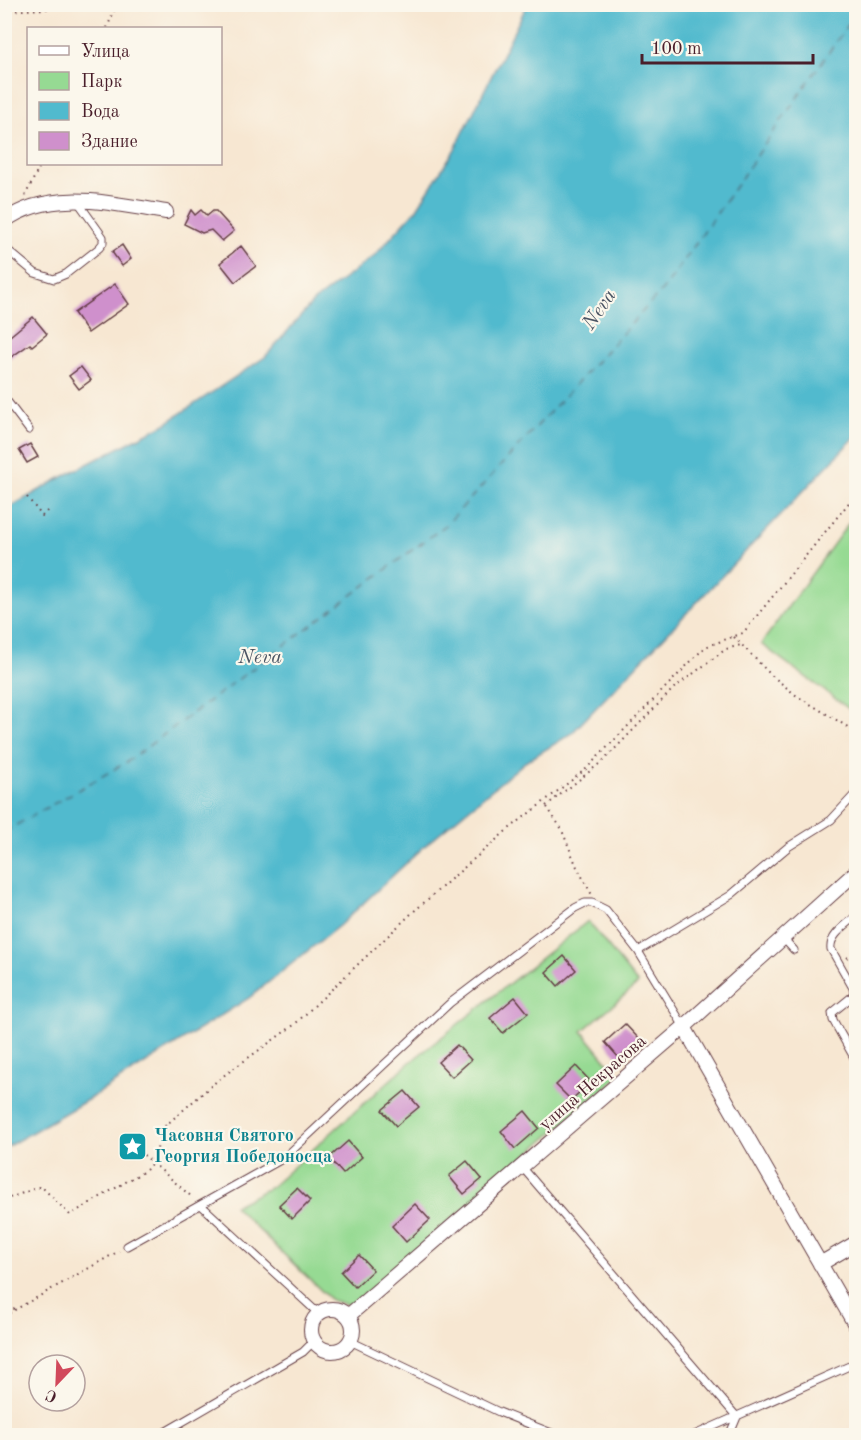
<svg xmlns="http://www.w3.org/2000/svg" width="861" height="1440" viewBox="0 0 861 1440" font-family="'Old Standard TT',serif">
<rect width="100%" height="100%" fill="#fbf7ec"/>
<filter id="ink" filterUnits="userSpaceOnUse"><feTurbulence type="fractalNoise" baseFrequency=".0167" numOctaves="2"/><feDisplacementMap in="SourceGraphic" scale="12" xChannelSelector="R" yChannelSelector="G"/><feConvolveMatrix kernelMatrix="1 2 1 2 8 2 1 2 1" color-interpolation-filters="sRGB"/></filter>
<filter id="wash" filterUnits="userSpaceOnUse"><feTurbulence type="fractalNoise" baseFrequency=".008" numOctaves="4" result="noise"/><feDisplacementMap in="SourceGraphic" scale="24" xChannelSelector="R" yChannelSelector="G"/><feGaussianBlur stdDeviation="1.35" result="paint"/><feColorMatrix in="noise" values="0 0 0 0 0 0 0 0 0 0 0 0 0 0 0 0 0 1.4 0 .05"/><feComposite in="paint" operator="in"/></filter>
<g filter="url(#wash)">
<rect width="100%" height="100%" fill="#f7e7d2"/>
<path fill="#96da93" stroke="#707c5f" stroke-width="1.5" d="M856,513V714L761,644Z
M588,921L638,984L582,1031L619,1076L351,1306L331,1300L234,1206L271,1187L409,1063Z"/>
<path fill="#51bace" stroke="#4e6c7c" stroke-width="1.5" d="M527,5H856V436L571,734L525,762L430,841L340,925L249,998L89,1099L5,1148V510L64,476L163,425L265,357L313,302L374,256L416,210L455,149Z"/>
<g fill="none" stroke-linecap="round" stroke-linejoin="round">
<path stroke="#4c5564" stroke-width="1.5" stroke-dasharray="8 6" stroke-linecap="butt" d="M4,832L127,762L446,525L667,285L856,13"/>
</g>
<g id="blocks">
<path fill="#cf90cc" d="M191,210L195,215L201,210L207,216L213,211H216L234,231L222,241L211,230L202,233L184,224Z
M122,245L131,259L122,266L112,252Z
M241,246L256,266L235,282L220,263Z
M115,284L129,304L88,333L74,313Z
M33,317L47,334L32,346L30,344L4,362V341Z
M81,367L91,380L79,389L69,376Z
M30,444L38,457L27,463L19,450Z
M564,956L576,970L558,986L546,972Z
M515,997L528,1013L503,1033L490,1018Z
M625,1024L640,1040L619,1058L605,1042Z
M457,1045L471,1060L452,1077L438,1062Z
M576,1066L591,1082L571,1100L556,1085Z
M405,1091L419,1107L396,1126L382,1110Z
M525,1111L539,1128L515,1149L501,1131Z
M348,1141L362,1157L343,1174L329,1158Z
M467,1161L482,1179L464,1194L449,1176Z
M297,1188L310,1201L292,1219L279,1205Z
M415,1204L430,1220L406,1242L392,1226Z
M359,1255L373,1270L355,1287L341,1272Z"/>
</g>
</g>
<g filter="url(#ink)">
<use href="#blocks" fill-opacity="0" stroke="#643d44" stroke-width="1.5"/>
<g fill="none" stroke-linecap="round" stroke-linejoin="round">
<defs>
<path id="lane" d="M4,247L35,273L54,279L66,274L99,248L103,243V237L78,202
M4,397L29,430
M856,916C848,924 829,935 831,949L853,988L854,995L832,1013L833,1020L856,1061
M783,938L794,950
M638,951L731,895L788,847L831,820L856,793
M522,1167L737,1417L729,1436
M201,1205L319,1314
M127,1246L284,1158L450,1003L575,908L585,903H592L606,910L638,951L684,1027
M350,1341L499,1412L559,1436
M158,1436L303,1352L314,1341
M692,1436L856,1363"/>
<path id="street" d="M4,221C51,187 113,204 166,212
M684,1027L856,1326
M820,1264L856,1243
M311 1330a21 21 0 1 1 42 0a21 21 0 1 1-42 0Z
M348,1316L684,1027L856,872"/>
</defs>
<use href="#lane" stroke="#643d44" stroke-width="9"/>
<use href="#street" stroke="#643d44" stroke-width="16"/>
<path stroke="#643d44" stroke-width="2" stroke-dasharray="1.5 4.5" stroke-linecap="butt" d="M4,11L148,4
M107,28L116,6
M25,196L41,164
M27,497L42,516L48,510
M734,637L771,675L797,696L856,732
M546,806L604,760L674,688L726,649L741,645
M547,807L561,828L577,867L592,895
M847,958L856,952
M139,1151L193,1198
M4,1200L39,1187L43,1188L70,1215L146,1170C158,1159 157,1140 165,1126L219,1079L294,1025L412,913L505,832L586,769L705,647L743,633L856,494
M4,1293L15,1310
M4,1316L119,1251"/>
<use href="#lane" stroke="#fff" stroke-width="7"/>
<use href="#street" stroke="#fff" stroke-width="14"/>
</g>
</g>
<defs>
<symbol id="sight-square" viewBox="-11 -11 22 22"><rect x="-9" y="-9" width="18" height="18" rx="4" fill="#0f9aa8" stroke="#fbf7ec"/><path d="M0-6L1.8-2.2L6-1.7L2.9 1.2L3.7 5.4L0 3.3L-3.7 5.4L-2.9 1.2L-6-1.7L-1.8-2.2Z" fill="#fff"/></symbol>
</defs>
<g fill-rule="evenodd">
<use href="#sight-square" x="116" y="1130" width="33" height="33"/>
</g>
<g text-anchor="middle" dominant-baseline="central" stroke-width="4.5" stroke-linejoin="round" paint-order="stroke">
<g font-size="18" fill="#4a1f2b" stroke="#fbf7ec">
<text transform="translate(593 1083) rotate(-41)">улица Некрасова</text>
</g>
<g font-size="18" font-weight="bold" fill="#0d838f" stroke="#fbf7ec" text-anchor="start">
<text x="154" y="1136">Часовня Святого<tspan x="154" dy="21">Георгия Победоносца</tspan></text>
</g>
<g font-size="20" font-style="italic" fill="#4c5564" stroke="#fbf7ec">
<text transform="translate(600 310) rotate(-56)">Neva</text>
<text x="260" y="658">Neva</text>
</g>
</g>
<rect width="861" height="1440" fill="none" stroke="#fbf7ec" stroke-width="24"/>
<rect x="27" y="27" width="195" height="138" fill="#fbf7ec" stroke="#b4a19f" stroke-width="1.5"/>
<rect x="39" y="46" width="30" height="9" fill="#ffffff" stroke="#b4a19f" stroke-width="1.5"/>
<text x="81" y="57" font-size="18" fill="#4a1f2b">Улица</text>
<rect x="39" y="72" width="30" height="18" fill="#96da93" stroke="#b4a19f" stroke-width="1.5"/>
<text x="81" y="87" font-size="18" fill="#4a1f2b">Парк</text>
<rect x="39" y="102" width="30" height="18" fill="#51bace" stroke="#b4a19f" stroke-width="1.5"/>
<text x="81" y="117" font-size="18" fill="#4a1f2b">Вода</text>
<rect x="39" y="132" width="30" height="18" fill="#cf90cc" stroke="#b4a19f" stroke-width="1.5"/>
<text x="81" y="147" font-size="18" fill="#4a1f2b">Здание</text>
<g transform="translate(57 1383) rotate(203)"><circle r="28" fill="#fbf7ec" stroke="#b4a19f" stroke-width="1.5"/>
<path d="M0-4.5L10 22L0 15L-10 22Z" fill="#d1495b"/>
<text y="-9" font-size="16" font-weight="bold" text-anchor="middle" fill="#4a1f2b">С</text>
</g>
<path d="M642 54v9h171v-9" fill="none" stroke="#4a1f2b" stroke-width="3"/>
<text x="651" y="54" font-size="18" fill="#4a1f2b" stroke="#fbf7ec" stroke-width="4.5" paint-order="stroke">100 m</text>
</svg>
